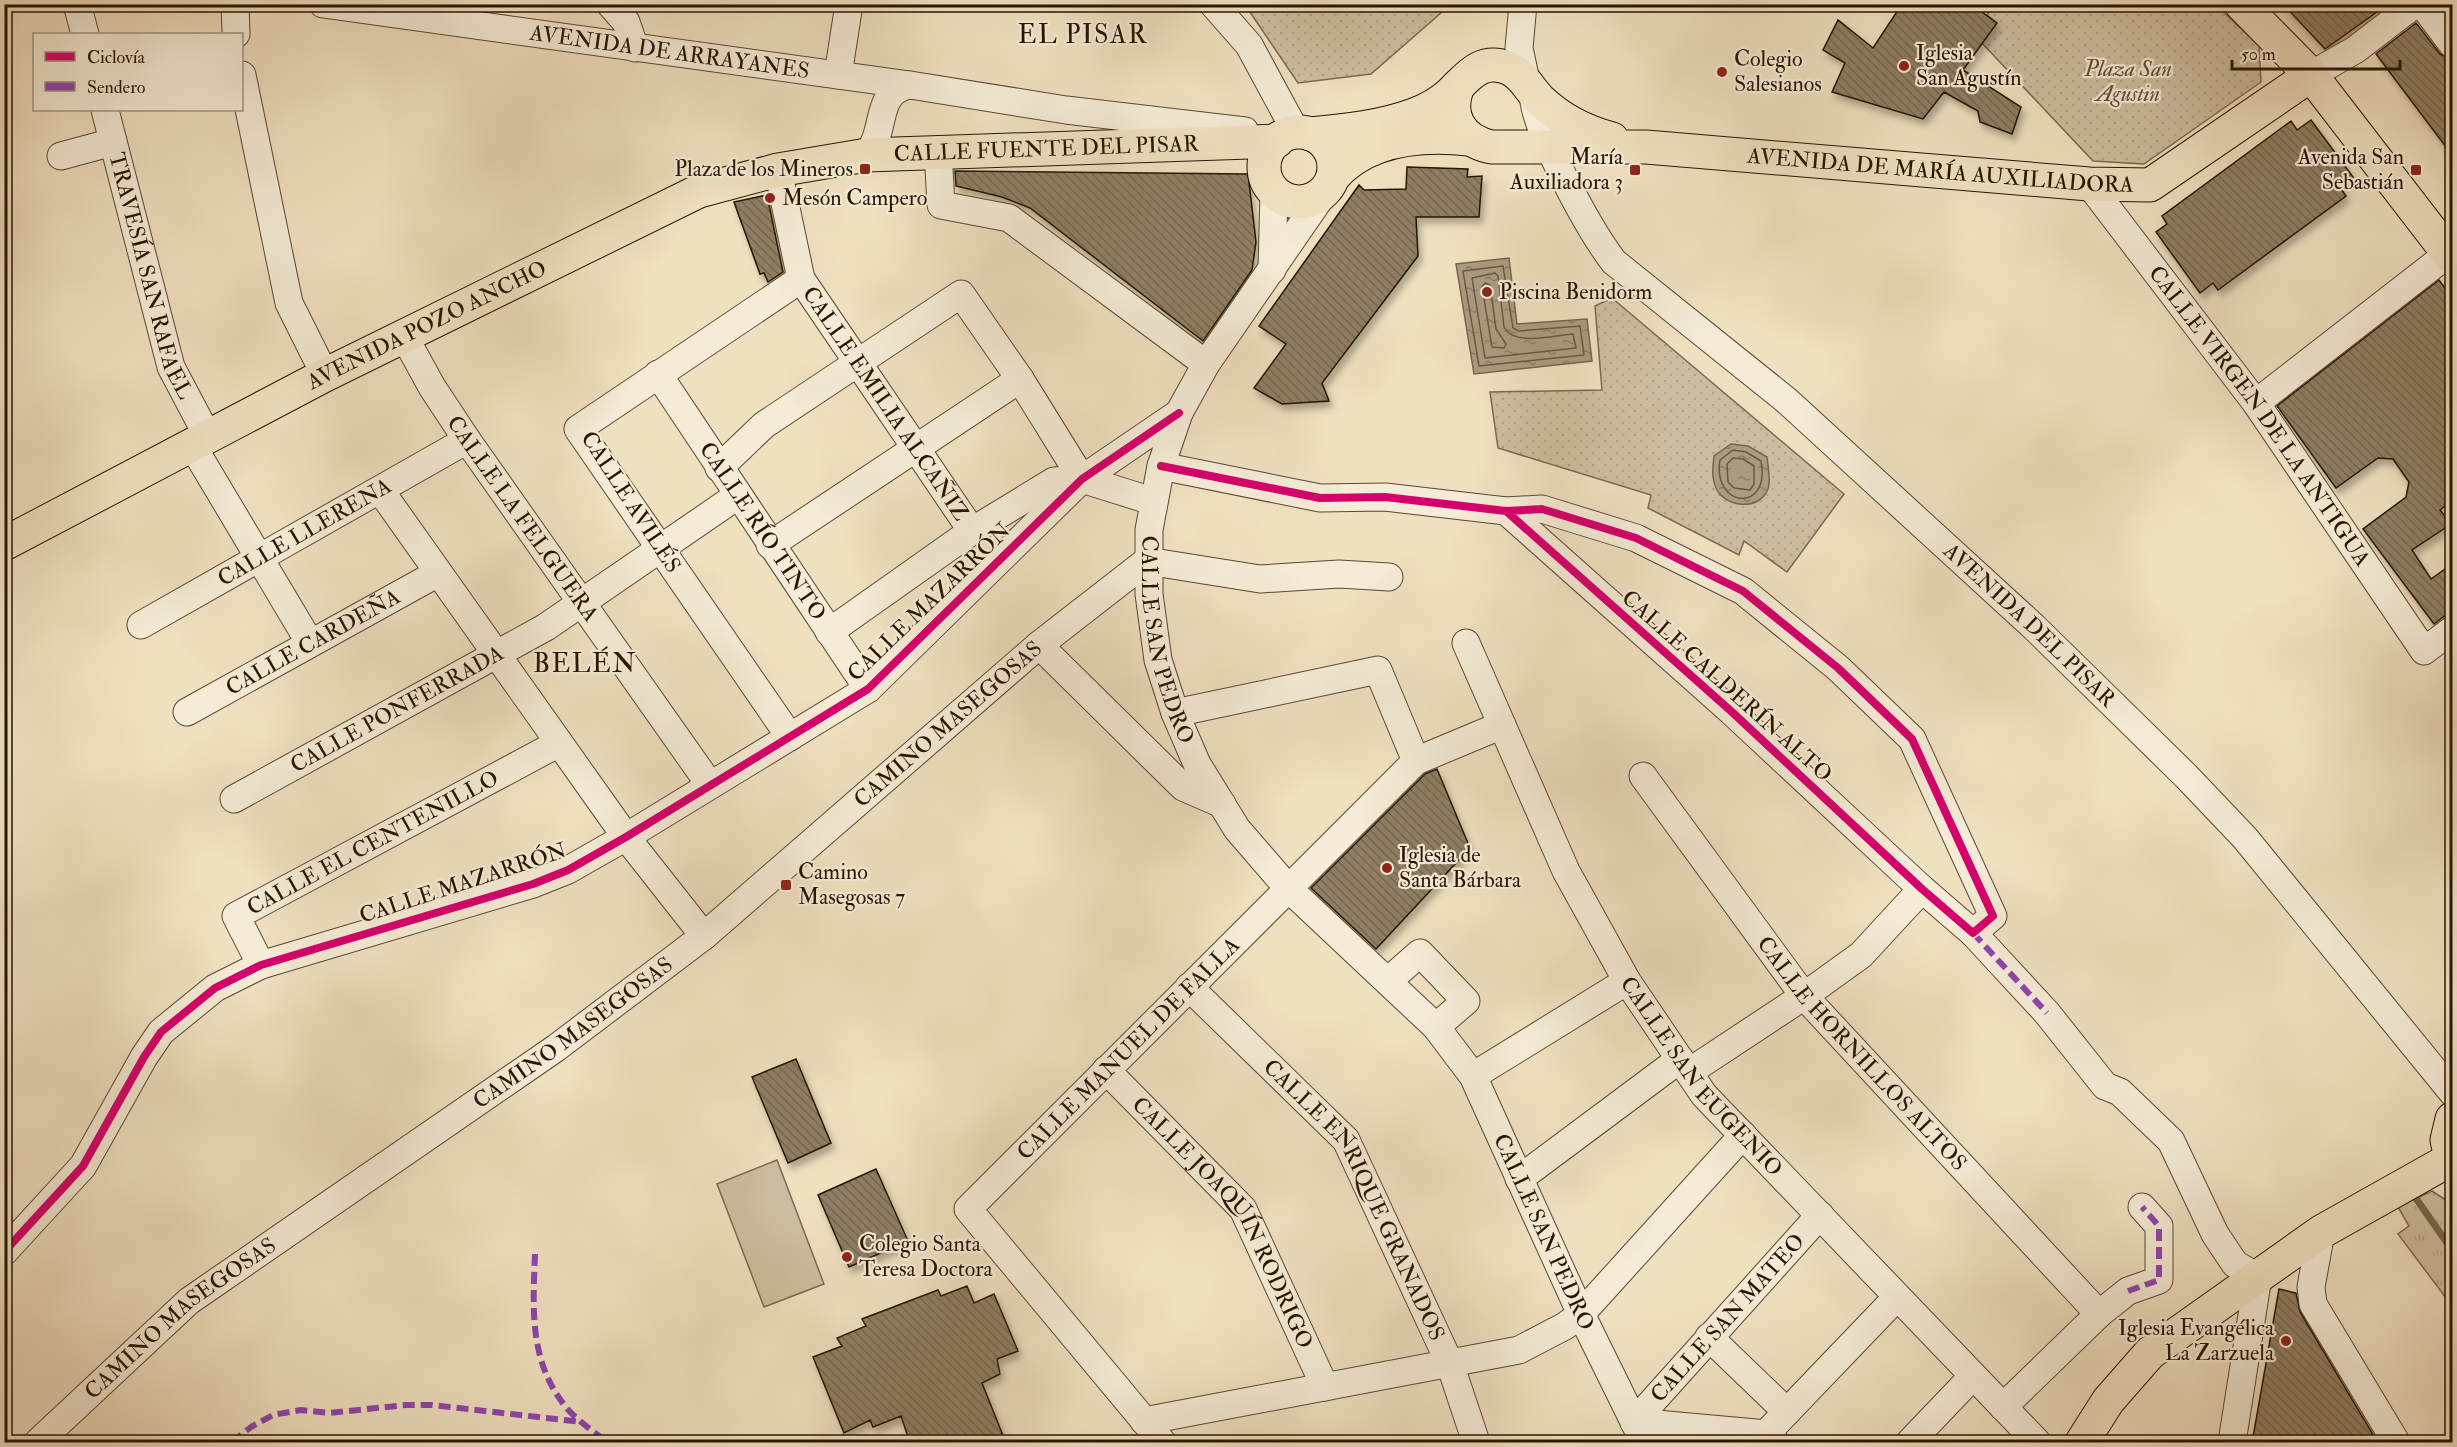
<svg xmlns="http://www.w3.org/2000/svg" width="2457" height="1447" viewBox="0 0 2457 1447" font-family="'IM FELL Double Pica',serif">
<defs>
<pattern id="grass-tufts" width="24" height="20" patternUnits="userSpaceOnUse" patternTransform="scale(1.5)"><rect width="24" height="20" fill="#cdbda0"/><path d="M3 7l-1-3M5 7V3M7 7l1-3M15 17l-1-3M17 17v-4M19 17l1-3" fill="none" stroke="#b0a288"/></pattern>
<pattern id="park-dots" width="8" height="8" patternUnits="userSpaceOnUse" patternTransform="scale(1.5)"><rect width="8" height="8" fill="#cdbda0"/><path d="M2 2h.1M6 6h.1" fill="none" stroke="#b0a288" stroke-width="1.8" stroke-linecap="round"/></pattern>
<pattern id="water-ripples" width="26" height="14" patternUnits="userSpaceOnUse" patternTransform="scale(1.5)"><rect width="26" height="14" fill="#ab9b7f"/><path d="M2 4q2-2 4 0t4 0M15 11q2-2 4 0t4 0" fill="none" stroke="#8b7d66"/></pattern>
<pattern id="building-back-hatch" width="6" height="6" patternUnits="userSpaceOnUse" patternTransform="scale(1.5)"><rect width="6" height="6" fill="#8f7e64"/><path d="M-1 5l2 2M0 0l6 6M5-1l2 2" fill="none" stroke="#756650"/></pattern>
<filter id="shadow"><feDropShadow dx="3.5" dy="6" stdDeviation="3" flood-color="#0004"/></filter>
</defs>
<rect width="100%" height="100%" fill="#efe0c0"/>
<filter id="stains"><feTurbulence type="fractalNoise" baseFrequency=".00333" numOctaves="4"/><feColorMatrix values="0 0 0 0 .2 0 0 0 0 .09 0 0 0 0 .02 0 0 0 .5 -.17"/></filter>
<radialGradient id="worn" r=".72"><stop offset=".6" stop-color="#630" stop-opacity="0"/><stop offset="1" stop-color="#630" stop-opacity=".3"/></radialGradient>
<path fill="url(#grass-tufts)" stroke="#7a6850" stroke-width="1.5" d="M2432,1191L2452,1204V1306L2398,1234L2409,1226L2398,1207Z"/>
<path fill="url(#park-dots)" stroke="#7a6850" stroke-width="1.5" d="M1240,5H1450L1371,74L1298,83L1250,12Z
M1994,5H2216L2259,46L2261,82L2144,164L2093,161L1981,42L1996,23L1987,15Z
M1612,298L1844,494L1787,572L1744,541L1739,555L1648,508L1651,495L1498,448L1490,392L1602,390L1595,306Z"/>
<path fill="#cdbda0" stroke="#7a6850" stroke-width="1.5" d="M777,1160L824,1284L764,1307L717,1184Z"/>
<path fill="url(#water-ripples)" stroke="#76654d" stroke-width="1.5" d="M1509,258L1517,324L1587,319L1592,361L1474,374L1456,264Z
M1731,444L1748,446L1767,457C1768,466 1771,480 1768,489C1759,512 1724,507 1716,488C1711,477 1713,466 1714,456Z"/>
<g fill="none" stroke-linecap="round" stroke-linejoin="round">
<path stroke="#695840" stroke-width="1.5" d="M1503,266L1513,328L1519,331L1580,326L1584,355L1479,366L1463,271Z
M1495,273L1498,276L1504,327C1514,347 1555,335 1573,334L1576,348L1485,358L1472,278Z
M1485,283L1490,285L1496,329L1506,344L1504,348L1492,347L1482,287Z
M1733,450L1746,452L1761,461C1771,514 1712,508 1720,460Z
M1733,458L1743,459L1754,466V484L1750,490L1734,488L1728,482L1727,464Z"/>
<path stroke="#76654d" stroke-width="7" d="M2415,1197L2452,1250"/>
</g>
<path fill="url(#building-back-hatch)" stroke="#271401" stroke-width="1.5" filter="url(#shadow)" d="M1902,4H1971L1997,23L1963,70L2021,107L2012,134L1980,122L1978,111L1944,92L1923,119L1832,92L1845,63L1823,50L1838,20L1873,48Z
M2283,4H2388L2325,49Z
M2442,4H2452V18Z
M2416,23L2440,54L2452,60V155L2376,54Z
M2311,120L2353,177L2339,186L2346,196L2218,290L2213,283L2200,293L2156,232L2167,224L2162,216L2291,121L2297,130Z
M1407,167L1468,169L1467,177L1482,176L1479,217H1416L1418,256L1322,383L1329,401L1282,404L1254,388L1286,344L1259,326L1359,185L1364,190L1406,189Z
M955,171L1248,174L1256,242L1252,270L1203,341L1030,208L1002,197L956,186Z
M767,195L783,272L768,282L764,273L760,274L734,202Z
M2439,280L2452,298V500L2440,510L2451,524L2412,550L2431,579L2452,564V610L2434,624L2363,529L2406,497L2409,482L2393,459L2378,458L2336,488L2277,406Z
M1437,769L1470,848L1376,949L1311,888L1425,774Z
M796,1059L831,1143L788,1163L752,1077Z
M876,1169L908,1241L849,1267L818,1195Z
M967,1286L974,1303L994,1294L1018,1351L997,1359L1000,1374L982,1383L1006,1443H910L901,1416L873,1427L870,1420L844,1433L813,1357L842,1346L837,1338L866,1326L862,1319L938,1290L941,1296Z
M2279,1289L2296,1293L2300,1312L2378,1443H2252Z"/>
<g fill="none" stroke-linecap="round" stroke-linejoin="round">
<defs>
<g id="minor">
<path d="M77,4L85,34"/>
<path d="M235,4L236,34"/>
<path id="s1" d="M323,4L910,85"/>
<path d="M610,4L626,22L635,48"/>
<path d="M1213,4L1249,45L1296,132"/>
<path d="M1523,4L1519,48L1526,81"/>
<path d="M2422,4L2452,44"/>
<path d="M242,75L289,303L325,375"/>
<path d="M838,75L849,4"/>
<path d="M2311,75L2355,50L2415,4"/>
<path id="s2" d="M1534,102C1540,139 1590,231 1614,262L1786,400L2034,627L2186,776L2245,838L2452,1092"/>
<path id="s3" d="M105,110L171,367L208,437"/>
<path d="M938,150L941,205L1009,218L1206,364"/>
<path d="M867,155C888,129 873,92 910,85L1066,110L1245,131"/>
<path d="M61,156L113,142"/>
<path id="s4" d="M778,170L801,279L972,531"/>
<path id="s5" d="M2089,184L2256,403L2424,651L2452,630"/>
<path id="s6" d="M1328,187L1206,364L1179,413L1161,466L1149,530V594L1158,660L1175,713L1197,764L1237,829L1288,888L1436,1027L1473,1076L1581,1314L1644,1442"/>
<path d="M1272,270L1274,191"/>
<path id="s7" d="M404,336L432,387L467,440L710,785"/>
<path id="s8" d="M658,374L868,689"/>
<path d="M2256,403L2449,253"/>
<path d="M192,445L310,643"/>
<path d="M1161,466L1320,498L1385,497L1506,511L1542,509L1636,538L1743,591L1838,668L1912,739L1993,916L1973,933"/>
<path d="M719,468L764,425L961,294L1020,379L1082,479"/>
<path d="M380,490L626,837L704,936"/>
<path d="M1506,511L1732,712L1922,889L1973,933L2047,1013L2105,1086L2120,1092L2171,1141L2215,1234L2235,1264L2258,1277L2232,1442"/>
<path d="M770,545L1020,379"/>
<path d="M1147,561L1260,579L1339,574L1389,577"/>
<path id="s9" d="M141,625L467,440"/>
<path d="M829,632L972,531L1054,481L1082,479L1152,501"/>
<path id="s10" d="M1466,643L1566,871L1627,981L1704,1095L2037,1442"/>
<path d="M1039,645L1183,787L1222,804"/>
<path id="s11" d="M187,712L438,573"/>
<path d="M1175,713L1378,670L1416,761"/>
<path d="M790,737L578,429L801,279"/>
<path id="s12" d="M1643,776L1804,996L2099,1314"/>
<path id="s13" d="M234,799L546,627L737,496"/>
<path id="s14" d="M261,965L236,916L559,743"/>
<path d="M1388,981L1420,953L1466,1001L1436,1027"/>
<path id="s15" d="M1189,987L1346,1140L1450,1364L1476,1442"/>
<path id="s16" d="M1106,1070L1243,1209L1325,1387"/>
<path d="M1689,1072L1804,996L1861,955L1922,889"/>
<path d="M1473,1076L1627,981"/>
<path d="M1519,1179L1680,1059"/>
<path d="M2321,1232L2311,1287L2313,1304L2396,1442"/>
<path d="M4,1252L83,1166L144,1057L161,1032L215,988L261,965L533,884L568,870L626,837L868,689L1082,479L1179,413"/>
<path d="M1709,1337L1787,1412"/>
<path d="M2003,1407L2099,1314L2128,1291L2159,1280V1226L2142,1207"/>
<path d="M1144,1421L1519,1350L1565,1326L1581,1314L1743,1135"/>
<path id="s17" d="M1634,1422L1820,1215"/>
<path d="M1634,1422L1767,1434L1775,1442"/>
<path id="s18" d="M38,1442L189,1301L556,1048L704,936L1039,645L1147,561"/>
<path id="s19" d="M1162,1442L968,1209L1416,761L1502,725"/>
<path d="M1758,1442L1897,1297"/>
<path d="M1910,1442L1973,1376"/>
</g>
<g id="major">
<path d="M2241,4L2311,75L2452,258"/>
<path id="s20" d="M1458,86C1446,115 1460,140 1491,147H1646L2089,184L2150,185L2311,75"/>
<circle cx="1299" cy="167" r="35"/>
<path d="M1310,134C1345,131 1381,127 1414,115C1427,110 1440,103 1450,94C1467,78 1480,57 1508,68C1523,74 1529,89 1540,100C1560,119 1585,132 1612,139"/>
<path d="M1333,177C1366,139 1421,134 1469,139"/>
<path id="s21" d="M4,544L325,375L699,191L778,170L867,155L1277,141"/>
<path d="M2452,1119L2447,1140L2452,1162"/>
<path d="M2082,1442L2108,1401L2150,1353L2321,1232L2451,1159"/>
</g>
</defs>
<use href="#minor" stroke="#594731" stroke-width="29"/>
<use href="#major" stroke="#271401" stroke-width="35"/>
<use href="#minor" stroke="#f5ebd6" stroke-width="27"/>
<use href="#major" stroke="#efe0c0" stroke-width="33"/>
<path stroke="#8e44ad" stroke-width="6" stroke-dasharray="12 6" stroke-linecap="butt" d="M1973,933L2047,1013
M535,1254C533,1305 529,1358 562,1402C573,1418 592,1430 607,1442
M2128,1291L2159,1280V1226L2142,1207
M232,1442L251,1427L273,1415L301,1410L329,1413L406,1405H432L582,1422"/>
<defs>
<path id="cycleway" d="M1161,466L1320,498L1385,497L1506,511L1542,509L1636,538L1743,591L1838,668L1912,739L1993,916L1973,933L1922,889L1732,712L1506,511
M4,1252L83,1166L144,1057L161,1032L215,988L261,965L533,884L568,870L626,837L868,689L1082,479L1179,413"/>
</defs>
<use href="#cycleway" stroke="#f5ebd6" stroke-width="11"/>
<use href="#cycleway" stroke="#d6006c" stroke-width="8"/>
</g>
<g fill="#8f2418" stroke="#f5ebd6" stroke-width="2">
<circle cx="1904" cy="66" r="6"/>
<circle cx="1722" cy="72" r="6"/>
<rect x="859" y="163" width="12" height="12" rx="3"/>
<rect x="1629" y="164" width="12" height="12" rx="3"/>
<rect x="2410" y="164" width="12" height="12" rx="3"/>
<circle cx="770" cy="198" r="6"/>
<circle cx="1487" cy="292" r="6"/>
<circle cx="1387" cy="868" r="6"/>
<rect x="780" y="879" width="12" height="12" rx="3"/>
<circle cx="847" cy="1257" r="6"/>
<circle cx="2286" cy="1341" r="6"/>
</g>
<g text-anchor="middle" dominant-baseline="central" stroke-width="4.5" stroke-linejoin="round" paint-order="stroke">
<g font-size="22" fill="#271401" stroke="#f5ebd6">
<text stroke="none"><textPath href="#s1" startOffset="350">AVENIDA DE ARRAYANES</textPath></text>
<text stroke="none"><textPath href="#s21" startOffset="1131">CALLE FUENTE DEL PISAR</textPath></text>
<text stroke="none"><textPath href="#s20" startOffset="531">AVENIDA DE MARÍA AUXILIADORA</textPath></text>
<text stroke="none"><textPath href="#s3" startOffset="172">TRAVESÍA SAN RAFAEL</textPath></text>
<text stroke="none"><textPath href="#s21" startOffset="476">AVENIDA POZO ANCHO</textPath></text>
<text stroke="none"><textPath href="#s4" startOffset="262">CALLE EMILIA ALCAÑIZ</textPath></text>
<text stroke="none"><textPath href="#s5" startOffset="288">CALLE VIRGEN DE LA ANTIGUA</textPath></text>
<text transform="translate(631 502) rotate(57)">CALLE AVILÉS</text>
<text stroke="none"><textPath href="#s7" startOffset="218">CALLE LA FELGUERA</textPath></text>
<text stroke="none"><textPath href="#s8" startOffset="189">CALLE RÍO TINTO</textPath></text>
<text stroke="none"><textPath href="#s9" startOffset="188">CALLE LLERENA</textPath></text>
<text transform="translate(929 602) rotate(-44)">CALLE MAZARRÓN</text>
<text stroke="none"><textPath href="#s2" startOffset="732">AVENIDA DEL PISAR</textPath></text>
<text stroke="none"><textPath href="#s6" startOffset="504">CALLE SAN PEDRO</textPath></text>
<text stroke="none"><textPath href="#s11" startOffset="144">CALLE CARDEÑA</textPath></text>
<text transform="translate(1727 686) rotate(42)">CALLE CALDERÍN ALTO</text>
<text stroke="none"><textPath href="#s13" startOffset="186">CALLE PONFERRADA</textPath></text>
<text stroke="none"><textPath href="#s18" startOffset="1161">CAMINO MASEGOSAS</textPath></text>
<text stroke="none"><textPath href="#s14" startOffset="210">CALLE EL CENTENILLO</textPath></text>
<text transform="translate(463 883) rotate(-18)">CALLE MAZARRÓN</text>
<text stroke="none"><textPath href="#s18" startOffset="675">CAMINO MASEGOSAS</textPath></text>
<text stroke="none"><textPath href="#s19" startOffset="530">CALLE MANUEL DE FALLA</textPath></text>
<text stroke="none"><textPath href="#s12" startOffset="354">CALLE HORNILLOS ALTOS</textPath></text>
<text stroke="none"><textPath href="#s10" startOffset="496">CALLE SAN EUGENIO</textPath></text>
<text stroke="none"><textPath href="#s15" startOffset="274">CALLE ENRIQUE GRANADOS</textPath></text>
<text stroke="none"><textPath href="#s16" startOffset="195">CALLE JOAQUÍN RODRIGO</textPath></text>
<text stroke="none"><textPath href="#s6" startOffset="1224">CALLE SAN PEDRO</textPath></text>
<text stroke="none"><textPath href="#s17" startOffset="140">CALLE SAN MATEO</textPath></text>
<text stroke="none"><textPath href="#s18" startOffset="189">CAMINO MASEGOSAS</textPath></text>
</g>
<g font-size="22" fill="#271401" stroke="#f5ebd6" text-anchor="start">
<text x="1916" y="53">Iglesia<tspan x="1916" dy="25">San Agustín</tspan></text>
<text x="1734" y="59">Colegio<tspan x="1734" dy="25">Salesianos</tspan></text>
<text x="1623" y="157" text-anchor="end">María<tspan x="1623" dy="25">Auxiliadora 3</tspan></text>
<text x="2404" y="157" text-anchor="end">Avenida San<tspan x="2404" dy="25">Sebastián</tspan></text>
<text x="853" y="169" text-anchor="end">Plaza de los Mineros</text>
<text x="782" y="198">Mesón Campero</text>
<text x="1499" y="292">Piscina Benidorm</text>
<text x="1399" y="855">Iglesia de<tspan x="1399" dy="25">Santa Bárbara</tspan></text>
<text x="798" y="872">Camino<tspan x="798" dy="25">Masegosas 7</tspan></text>
<text x="859" y="1244">Colegio Santa<tspan x="859" dy="25">Teresa Doctora</tspan></text>
<text x="2274" y="1328" text-anchor="end">Iglesia Evangélica<tspan x="2274" dy="25">La Zarzuela</tspan></text>
</g>
<g font-size="22" font-style="italic" fill="#614f39" stroke="#f5ebd6">
<text x="2128" y="69">Plaza San<tspan x="2128" dy="25">Agustin</tspan></text>
</g>
<g font-size="26" letter-spacing="1.5" fill="#271401" stroke="#f5ebd6">
<text x="1083" y="35">EL PISAR</text>
<text x="585" y="664">BELÉN</text>
</g>
</g>
<rect width="2457" height="1447" fill="none" stroke="#efe0c0" stroke-width="24"/>
<rect x="6" y="6" width="2445" height="1435" fill="none" stroke="#271401" stroke-width="3"/>
<rect x="12" y="12" width="2433" height="1423" fill="none" stroke="#271401" stroke-width="1.5"/>
<rect x="33" y="33" width="210" height="78" fill="#f5ebd6" stroke="#a39581" stroke-width="1.5"/>
<rect x="45" y="52" width="30" height="9" fill="#d6006c" stroke="#a39581" stroke-width="1.5"/>
<text x="87" y="63" font-size="18" fill="#271401">Ciclovía</text>
<rect x="45" y="82" width="30" height="9" fill="#8e44ad" stroke="#a39581" stroke-width="1.5"/>
<text x="87" y="93" font-size="18" fill="#271401">Sendero</text>
<path d="M2232 60v9h168v-9" fill="none" stroke="#271401" stroke-width="3"/>
<text x="2241" y="60" font-size="18" fill="#271401" stroke="#f5ebd6" stroke-width="4.5" paint-order="stroke">50 m</text>
<rect width="100%" height="100%" filter="url(#stains)"/>
<rect width="100%" height="100%" fill="url(#worn)"/>
</svg>
